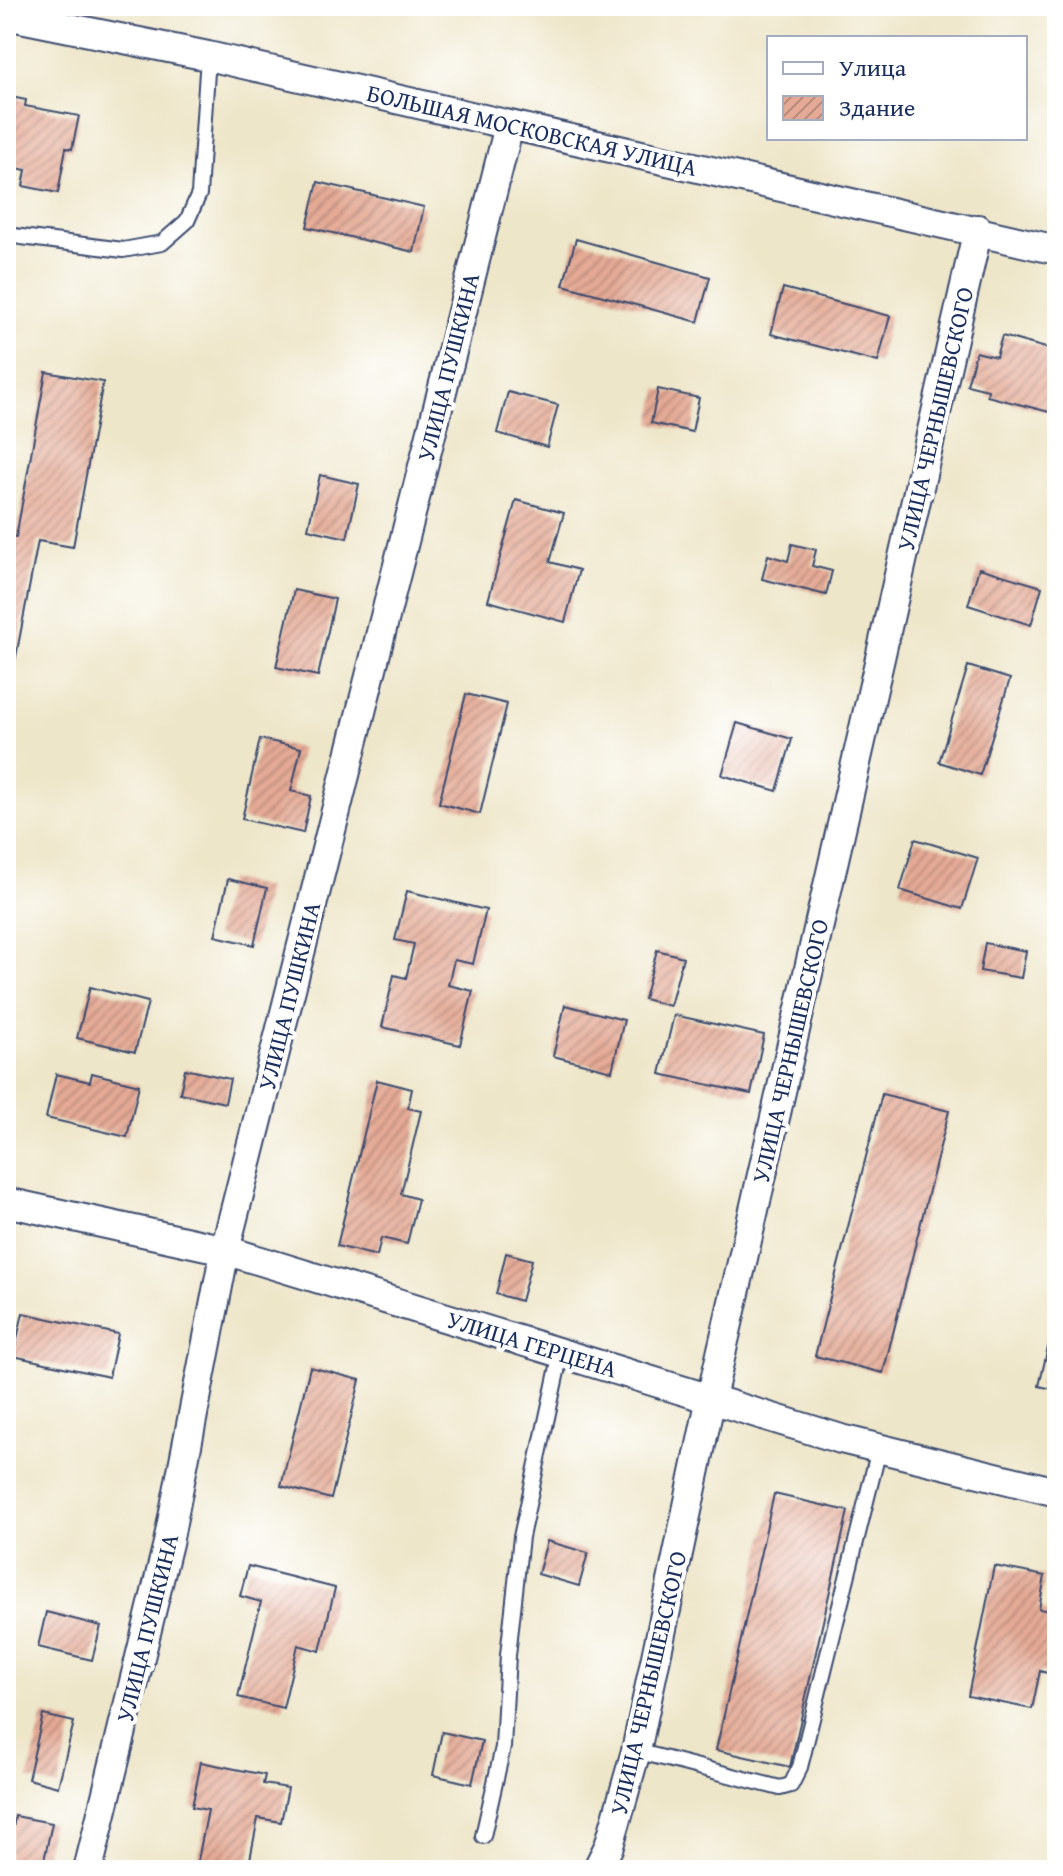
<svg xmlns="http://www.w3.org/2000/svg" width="1063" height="1876" viewBox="0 0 1063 1876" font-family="'Gentium Book Plus',serif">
<defs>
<pattern id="building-hatch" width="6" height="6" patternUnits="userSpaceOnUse" patternTransform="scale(2)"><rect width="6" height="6" fill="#e5aa95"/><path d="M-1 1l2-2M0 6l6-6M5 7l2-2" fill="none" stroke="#b98b7d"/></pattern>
</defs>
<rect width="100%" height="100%" fill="#fff"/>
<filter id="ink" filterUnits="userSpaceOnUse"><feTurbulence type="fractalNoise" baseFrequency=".0125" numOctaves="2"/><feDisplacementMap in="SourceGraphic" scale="16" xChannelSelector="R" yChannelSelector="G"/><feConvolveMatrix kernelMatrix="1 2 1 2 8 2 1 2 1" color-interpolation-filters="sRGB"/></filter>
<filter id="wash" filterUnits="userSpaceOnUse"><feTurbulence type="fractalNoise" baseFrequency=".006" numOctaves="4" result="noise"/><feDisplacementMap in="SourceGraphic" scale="32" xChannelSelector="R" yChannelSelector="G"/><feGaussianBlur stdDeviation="1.8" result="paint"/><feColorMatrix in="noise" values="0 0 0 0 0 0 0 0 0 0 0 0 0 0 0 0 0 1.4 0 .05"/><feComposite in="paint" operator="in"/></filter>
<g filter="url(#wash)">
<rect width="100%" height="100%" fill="#eee6c9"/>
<g id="blocks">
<path fill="url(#building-hatch)" d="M6,96L26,100L25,106L79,116L72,149L66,148L58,193L23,186L26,170L16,168L14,177L6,176Z
M318,182L424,207L414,252L307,227Z
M576,239L710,277L698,322L563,285Z
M783,288L890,316L878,362L771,334Z
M1002,336L1057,351V414L987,396L988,390L967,385L976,352L996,357Z
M46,372L103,382L73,547L38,541L6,709V535L16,537Z
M658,389L699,398L692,432L651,423Z
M508,392L558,405L547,447L497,433Z
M320,475L359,484L347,538L308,529Z
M516,500L564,513L550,562L579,570L565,622L488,601Z
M792,544L816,550L812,566L832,571L826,595L762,579L768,555L788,561Z
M979,568L1042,587L1031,625L968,605Z
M294,590L335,599L318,676L276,667Z
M968,666L1010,679L980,775L939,762Z
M466,694L507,704L480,814L439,803Z
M737,723L792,739L777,791L722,775Z
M260,739L301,748L291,791L311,796L303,833L242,819Z
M915,839L978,858L962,909L900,890Z
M228,879L267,888L254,945L215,936Z
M407,891L486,910L473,964L454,960L448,985L473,991L460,1045L382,1027L394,975L406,978L414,944L395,940Z
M985,943L1026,951L1021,978L980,971Z
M657,950L683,957L670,1006L644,999Z
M90,987L148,1002L135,1052L77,1038Z
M565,1005L624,1020L612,1071L553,1056Z
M674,1015L764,1035L751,1094L660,1074Z
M185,1069L230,1079L225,1103L180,1093Z
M92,1073L139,1085L127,1137L46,1118L56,1074L90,1082Z
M377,1080L412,1089L408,1108L421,1111L401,1194L418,1199L407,1244L381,1238L377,1256L337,1246Z
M882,1094L949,1111L883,1373L815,1356Z
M506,1253L532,1260L521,1301L496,1294Z
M23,1313L118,1334L109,1377L13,1356Z
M1056,1313H1057V1390L1039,1386Z
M310,1367L360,1380L331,1499L281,1486Z
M774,1494L848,1511L790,1767L716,1750Z
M547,1541L588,1553L579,1586L538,1574Z
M248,1566L335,1588L320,1651L298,1645L283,1708L238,1697L261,1602L240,1596Z
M994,1566L1045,1576L1039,1609L1057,1612V1647L1051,1674L1040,1671L1032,1709L968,1696Z
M46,1612L101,1626L92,1660L38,1647Z
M43,1715L74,1722L58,1787L28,1779Z
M442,1732L482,1741L472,1784L433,1775Z
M201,1762L265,1775L263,1784L288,1788L281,1822L258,1818L248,1870H196L208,1810L192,1807Z
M15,1816L52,1823L42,1870H6Z"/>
</g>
</g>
<g filter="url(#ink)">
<use href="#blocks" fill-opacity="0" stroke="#3b4a6e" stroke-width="2"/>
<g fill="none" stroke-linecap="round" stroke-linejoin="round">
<defs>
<path id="service" d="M6,235L123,250L162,243L187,221L199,194L208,56
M636,1751L780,1788L791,1785L800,1767L879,1449
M483,1836L503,1747L508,1655L521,1537L561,1353"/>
<path id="minor" d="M6,15L208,56L1057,250
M6,1202L225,1250L841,1439L1057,1492
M88,1870L168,1543L225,1250L509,126
M597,1870L609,1846L636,1751L711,1398L978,229"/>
</defs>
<use href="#service" stroke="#3b4a6e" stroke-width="18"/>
<use href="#minor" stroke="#3b4a6e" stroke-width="32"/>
<use href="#service" stroke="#fff" stroke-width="14"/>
<use href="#minor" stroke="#fff" stroke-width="28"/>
</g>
</g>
<g text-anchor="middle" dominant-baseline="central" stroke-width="8" stroke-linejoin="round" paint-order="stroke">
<g font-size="24" fill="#1b2f5e" stroke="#fff">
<text transform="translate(532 130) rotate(13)">БОЛЬШАЯ МОСКОВСКАЯ УЛИЦА</text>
<text transform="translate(448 367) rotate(-76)">УЛИЦА ПУШКИНА</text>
<text transform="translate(935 419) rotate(-77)">УЛИЦА ЧЕРНЫШЕВСКОГО</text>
<text transform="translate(289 996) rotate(-76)">УЛИЦА ПУШКИНА</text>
<text transform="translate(790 1051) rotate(-77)">УЛИЦА ЧЕРНЫШЕВСКОГО</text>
<text transform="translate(532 1344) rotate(17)">УЛИЦА ГЕРЦЕНА</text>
<text transform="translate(147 1628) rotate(-76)">УЛИЦА ПУШКИНА</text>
<text transform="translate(648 1683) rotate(-77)">УЛИЦА ЧЕРНЫШЕВСКОГО</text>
</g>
</g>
<rect width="1063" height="1876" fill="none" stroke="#fff" stroke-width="32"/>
<rect x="767" y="36" width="260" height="104" fill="#ffffff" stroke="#a4acbf" stroke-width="2"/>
<rect x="783" y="62" width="40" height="12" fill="#ffffff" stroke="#a4acbf" stroke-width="2"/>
<text x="839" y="76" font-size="24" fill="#1b2f5e">Улица</text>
<rect x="783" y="96" width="40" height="24" fill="url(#building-hatch)" stroke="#a4acbf" stroke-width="2"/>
<text x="839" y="116" font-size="24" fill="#1b2f5e">Здание</text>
</svg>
